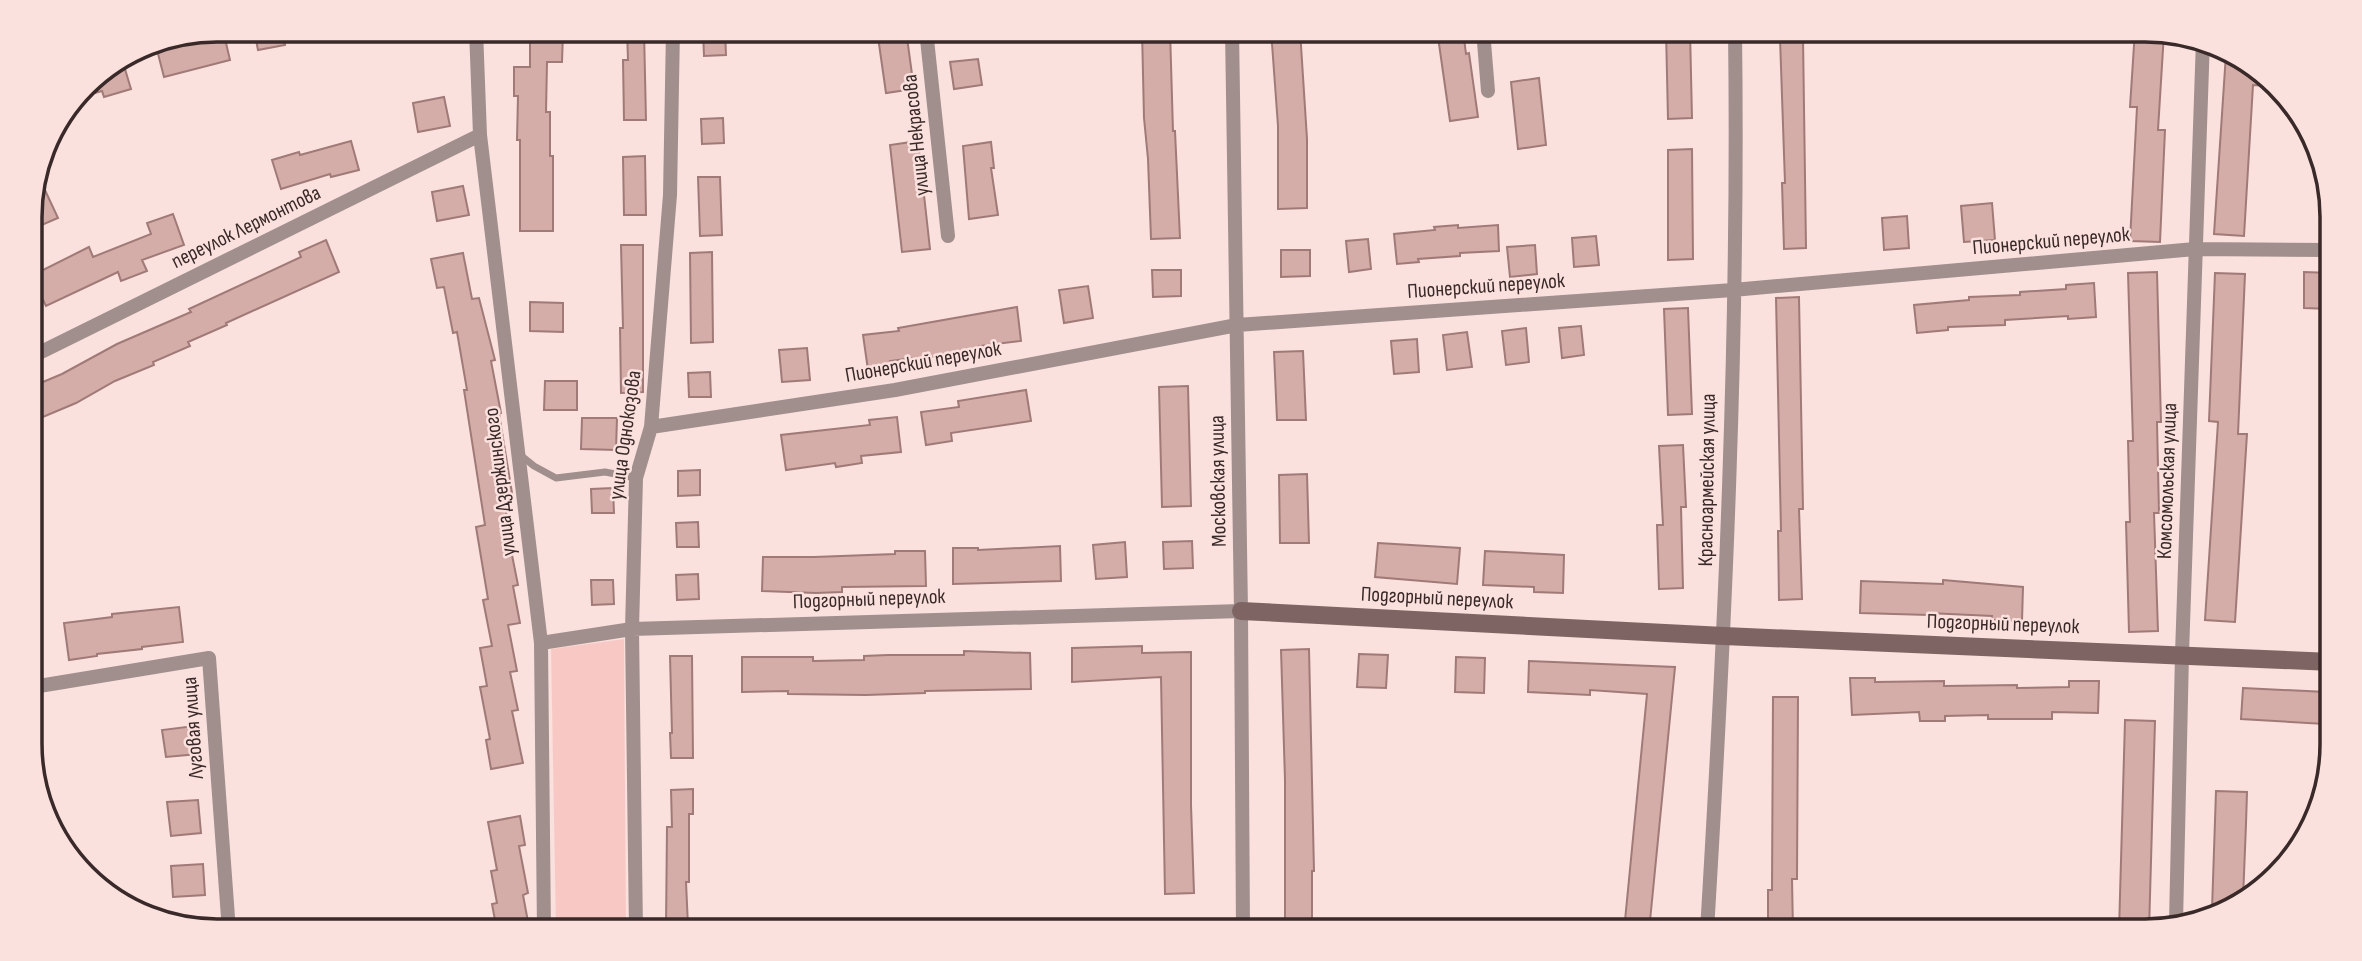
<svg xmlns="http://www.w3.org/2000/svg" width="2362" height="961" viewBox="0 0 2362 961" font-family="'Sofia Sans Condensed',sans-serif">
<rect width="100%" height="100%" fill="#fae1de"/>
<path fill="#f8c9c4" d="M624,639L626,931H556L551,649Z"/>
<path fill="#d4aca8" stroke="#a07a77" stroke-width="2" d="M217,30H223L230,60L164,77L155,42Z
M254,30H282L285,45L258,50Z
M627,30H644L646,120H624L623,60H628Z
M725,30L726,55L704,56L703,31Z
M877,30H906L914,89L886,93Z
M1142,30H1170L1173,131H1175L1180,238L1151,239L1148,159L1144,118Z
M1271,30H1300L1307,139V208L1278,209V126Z
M1437,30H1463L1466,54L1469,53L1478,117L1450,121Z
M1666,30H1690L1692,118L1668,119Z
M2135,30L2164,33L2158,130H2165L2160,242L2130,241L2137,107H2130Z
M530,33H563L562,62H547L546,112H550V156H553V231H520V140H517L518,96H514V67H530Z
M1803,37L1806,248L1784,249L1782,183H1785L1780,38Z
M2226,54L2269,86L2253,85L2244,236L2214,234Z
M122,59L131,89L104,97L102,91L77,98L93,77Z
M978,59L982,85L954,89L950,62Z
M1539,78L1546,145L1518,149L1511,82Z
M444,97L450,126L418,132L413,103Z
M723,118L724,143L702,144L701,119Z
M351,141L359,170L331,177L330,174L281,189L272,160L299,152L300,155Z
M918,141L930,249L902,252L890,145Z
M991,142L994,168H991L998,215L969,219L963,146Z
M1692,149L1693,259L1668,260V150Z
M645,156L646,215H624L623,157Z
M698,177H720L722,235L700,236Z
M463,186L469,215L437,221L432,192Z
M44,188L58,218L30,230V205L33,193Z
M1992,203L1995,240L1964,242L1961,206Z
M173,214L184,245L142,260L147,271L121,281L118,272L46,306L31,276L89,247L93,257L151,234L147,223Z
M1907,216L1909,248L1884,250L1882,218Z
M1458,225V228L1498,225L1499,251L1460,253V256L1418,259L1419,262L1397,264L1394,234L1435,230L1434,227Z
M1596,236L1599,265L1574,267L1572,238Z
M1368,239L1371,269L1349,272L1346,241Z
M326,240L339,272L226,323L227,325L188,342L190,346L153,362L154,365L115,381L76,403L31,422V387L62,374L117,344L191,312L189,309L301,257L299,252Z
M621,245H643V392L621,393L620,328H623Z
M1535,245L1537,274L1510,277L1507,247Z
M1281,250H1310V276L1281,277Z
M712,252L713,342L691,343L690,253Z
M463,253L472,299L479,298L495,360L491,361L501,413L499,414L513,499L504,500L513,550H511L518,585L513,586L520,623L508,625L517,671L510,672L518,710L512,711L523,763L491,769L486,740L490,739L480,687L487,686L480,648L492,646L483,600L488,599L476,527L485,525L464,390H467L457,332L453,333L444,287L437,288L431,259Z
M1152,270H1181V296L1153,297Z
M2157,272L2161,422H2157L2159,513H2154L2158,631L2129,632L2126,522H2130L2128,441H2133L2128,273Z
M2304,272L2331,273L2330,309L2304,308Z
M2215,273L2245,274L2238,434H2247L2235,622L2205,620L2218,422L2209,421Z
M2094,283L2096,317L2068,319V316L2005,320V325L1948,327V330L1917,333L1914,305L1969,300V297L2020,295V292L2066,289V285Z
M1088,286L1093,318L1064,323L1059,290Z
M1799,297L1803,509H1799L1802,599L1779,600L1778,531H1781L1776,298Z
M530,302L563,303V332L530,331Z
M1017,307L1021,341L979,346L980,350L931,357V359L914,362V358L890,361L891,366L868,370L863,335L899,331L898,328Z
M1688,308L1692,414L1668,415L1664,309Z
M1581,326L1584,355L1562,358L1559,328Z
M1526,328L1529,362L1506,365L1502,331Z
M1467,332L1472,367L1447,370L1443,335Z
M1417,339L1419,372L1394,374L1391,341Z
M807,348L810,380L782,382L779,350Z
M1303,351L1306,420H1277L1274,352Z
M710,372L711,397H689L688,373Z
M545,381H577V410H544Z
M1188,386L1191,506L1162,507L1159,387Z
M1026,390L1031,421L951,433L952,441L926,445L921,412L959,407L958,401Z
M897,417L901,452L861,456L862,463L836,467L835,463L786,470L781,435L870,425L869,420Z
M582,418H617L616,450L581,449Z
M1683,445L1686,507H1681L1683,588L1659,589L1657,525H1663L1659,446Z
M700,470V495L678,496V471Z
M1307,474L1309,543H1280L1279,475Z
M613,488L614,513H592L591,489Z
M698,522L699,547H677L676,523Z
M1192,541L1193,568L1164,569L1163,542Z
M1125,542L1127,577L1096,579L1093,545Z
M1378,543L1460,548L1457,584L1375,577Z
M1060,546L1061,581L953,584V548H978V550Z
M895,551H925L926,586L842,587V592L816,593L762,591L763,557H814L895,554Z
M1485,551L1564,555L1563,593L1534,592V587L1483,585Z
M698,574L699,599L677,600L676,575Z
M591,580H613L614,604L592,605Z
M1943,580L2023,587L2022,621L1992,620V616L1928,613V615L1860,613L1861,581L1943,584Z
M179,607L183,642L142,647V649L97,654V656L69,660L64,623L112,617V614Z
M1142,646V653L1191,652V805L1194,893L1165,894L1161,677L1072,682V648Z
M1309,649L1314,871H1312V931H1285V780L1281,650Z
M964,651L1030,653L1031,689L925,691V693L866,695L788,694V691L742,692V657H813V661L864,660V656L888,655H964Z
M1359,654L1388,655L1386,688L1357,687Z
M670,656H692L693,758H671L670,733H672Z
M1456,657L1485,658L1484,693L1455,692Z
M1529,661L1675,667L1649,931H1624L1647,694L1590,690V695L1528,692Z
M1850,678H1875V682L1944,681V686L2017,685V688L2069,687V681H2099L2098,713L2052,712V719H1988V715L1945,716V721H1920L1919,712L1852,715Z
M2243,688L2326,692L2324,724L2241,719Z
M1773,697H1798L1797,879H1792L1793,931H1768V890H1772Z
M2125,720L2155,721L2149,931H2119Z
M194,726L198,754L166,757L162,730Z
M693,789V814H689V882H686L688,926L666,927L667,827H672L671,790Z
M2216,791L2247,792L2246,824L2243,899L2212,910Z
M198,800L201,833L171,836L167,802Z
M520,816L525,845L519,846L528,893L523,895L529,927L497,931L492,904L497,903L491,871L497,870L488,822Z
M203,864L205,895L173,897L171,866Z"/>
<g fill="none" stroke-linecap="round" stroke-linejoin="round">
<path stroke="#a18f8d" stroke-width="7" d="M519,454L534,466L556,478L605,472L636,478"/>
<path stroke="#a18f8d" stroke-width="14" d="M476,30L480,135L541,643L544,931
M926,30L948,236
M1232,30L1241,611L1243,931
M1483,30L1488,91
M31,357L480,135
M651,427L895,390L1237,325L1733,290L2195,249L2331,250
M541,643L632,629L1241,611
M33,687L209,658L229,931
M2176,923L2182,654L2203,39
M636,931L632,629L636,478L651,427L670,195L673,30
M1707,931C1725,631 1739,330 1735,30"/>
<path stroke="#7e6563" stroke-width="18" d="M1241,611L1724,636L2332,662"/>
</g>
<g text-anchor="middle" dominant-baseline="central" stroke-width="5" stroke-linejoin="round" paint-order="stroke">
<g font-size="21" fill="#392928" stroke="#fae1de">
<text transform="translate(916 135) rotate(-96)">улица Некрасова</text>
<text transform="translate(246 227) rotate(-26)">переулок Лермонтова</text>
<text transform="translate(2051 241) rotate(-5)">Пионерский переулок</text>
<text transform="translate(1486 286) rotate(-4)">Пионерский переулок</text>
<text transform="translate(923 362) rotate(-10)">Пионерский переулок</text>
<text transform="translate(625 435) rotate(-82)">улица Однокозова</text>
<text transform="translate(1707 480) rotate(-89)">Красноармейская улица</text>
<text transform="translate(1218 481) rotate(-91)">Московская улица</text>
<text transform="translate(2167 481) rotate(-88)">Комсомольская улица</text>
<text transform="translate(500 482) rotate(-97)">улица Дзержинского</text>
<text transform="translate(1437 598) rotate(3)">Подгорный переулок</text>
<text transform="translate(869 599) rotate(-2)">Подгорный переулок</text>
<text transform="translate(2003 624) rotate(2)">Подгорный переулок</text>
<text transform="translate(193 728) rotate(-94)">Луговая улица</text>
</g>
</g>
<path d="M0 0H2362V961H0ZM217 42H2145A175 175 0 0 1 2320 217V744A175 175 0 0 1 2145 919H217A175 175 0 0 1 42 744V217A175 175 0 0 1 217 42Z" fill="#fae1de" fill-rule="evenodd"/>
<path fill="none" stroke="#392928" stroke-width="3.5" d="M217 42H2145A175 175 0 0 1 2320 217V744A175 175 0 0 1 2145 919H217A175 175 0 0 1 42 744V217A175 175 0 0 1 217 42Z"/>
</svg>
